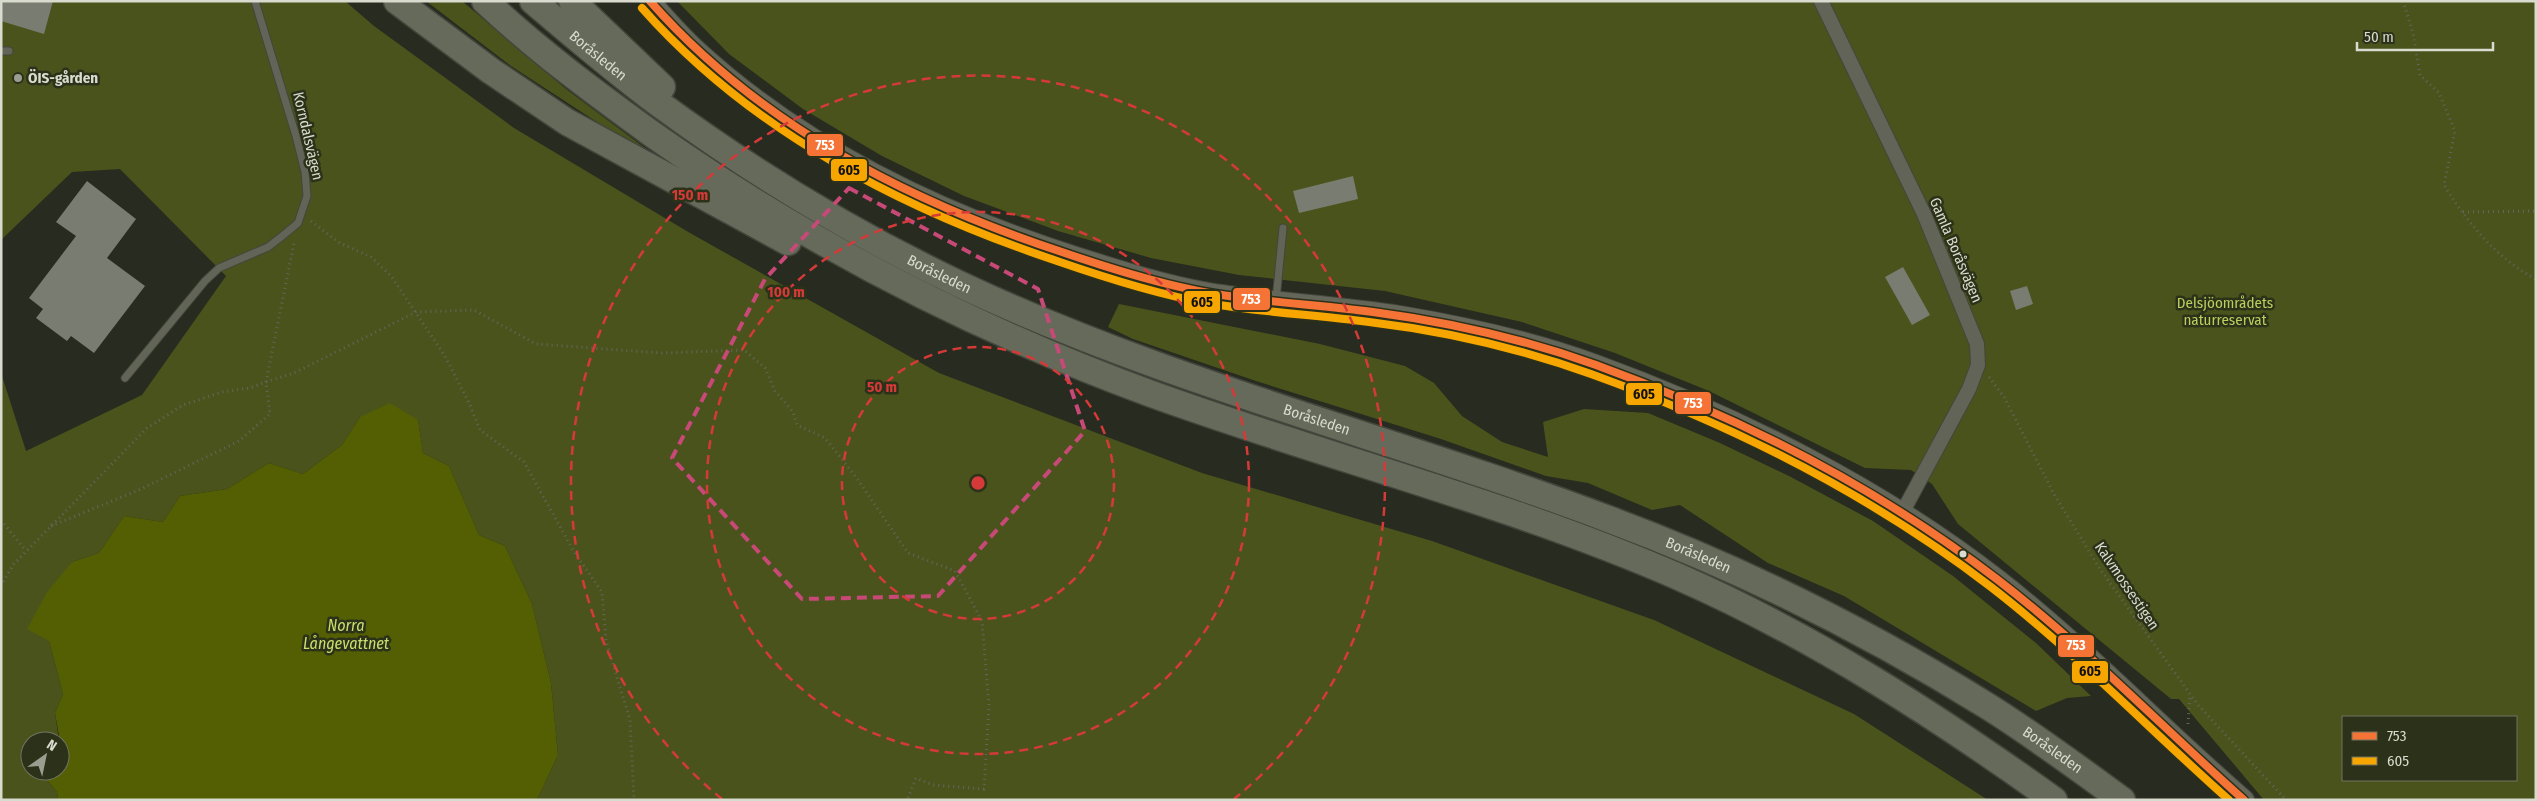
<svg xmlns="http://www.w3.org/2000/svg" width="2537" height="801" viewBox="0 0 2537 801" font-family="'Fira Sans Condensed',sans-serif">
<rect width="100%" height="100%" fill="#282b1f"/>
<path fill="#4a531c" fill-rule="evenodd" d="M1,1H345L374,26L514,128L690,233L939,373L1202,473L1432,541L1654,620L1854,714L1988,800H537L558,755L551,683L532,604L505,546L479,535L449,466L423,453L418,420L360,417L342,445L303,474L269,463L227,489L180,496L163,522L124,516L99,553L72,562L49,641L63,694L55,713L59,741H30V771H44L42,774L57,792L58,800H1V373L26,451L142,395L226,276L120,169L72,172L1,240Z
M426,1H462L566,89L653,154L649,156L511,66Z
M677,1H2536V800H2264L2179,699H2171L1958,524L1932,484L1911,470L1865,468L1709,391L1615,353L1522,322L1385,291L1239,275L1151,258L1058,231L964,196L882,156L803,109L729,54ZM2343,717H2516V780H2343Z
M1119,304L1320,344L1405,366L1434,383L1462,416L1502,442L1548,457L1543,422L1584,409L1648,413L1720,443L1789,476L1873,521L1953,576L2036,643L2091,696L2067,698L2036,711L1844,596L1768,563L1680,505L1652,510L1588,483L1546,476L1441,439L1256,381L1133,339L1108,327Z"/>
<path fill="#545f03" d="M390,403L418,420L423,453L449,466L479,535L505,546L532,604L551,683L558,755L537,800H58L57,792L42,774L44,771H60V741L55,713L63,694L49,641L27,629L47,592L72,562L99,553L124,516L163,522L180,496L227,489L269,463L303,474L342,445L360,417Z"/>
<path fill="#797c70" d="M1,1H53L44,34L1,21Z
M1353,176L1358,199L1299,213L1293,191Z
M87,181L136,219L107,258L145,286L94,353L71,336L67,341L36,318L43,309L29,298L76,236L56,222Z
M1903,267L1930,315L1912,325L1885,277Z
M2027,286L2033,304L2016,310L2010,291Z"/>
<g fill="none" stroke-linecap="round" stroke-linejoin="round">
<defs>
<path id="lane" d="M1,51H9
M1276,300L1283,228
M125,378L205,281L219,268L268,247L281,237L298,223L307,196L305,172L296,136L255,1"/>
<path id="street" d="M1821,1L1924,214L1977,344L1978,365L1969,389L1902,513"/>
<path id="secondary" d="M650,1C664,17 678,33 694,48C802,148 937,213 1076,257C1120,271 1164,285 1209,293C1272,303 1337,306 1400,316C1466,327 1533,342 1596,365C1736,416 1880,488 1998,580C2085,648 2161,728 2244,800"/>
<g id="highway">
<path d="M397,1L491,71L567,122L788,242"/>
<path d="M485,1C537,50 594,92 652,134C806,242 972,328 1149,393C1325,457 1507,502 1679,577C1813,636 1935,715 2054,800"/>
<path id="s1" d="M533,1C574,36 615,71 658,103C752,172 854,234 959,284C1168,383 1395,438 1611,520C1742,569 1870,633 1989,707C2035,736 2078,768 2122,800"/>
<path d="M572,1L662,87"/>
</g>
</defs>
<use href="#lane" stroke="#43463c" stroke-width="9"/>
<use href="#street" stroke="#43463c" stroke-width="16"/>
<use href="#secondary" stroke="#43463c" stroke-width="22"/>
<use href="#highway" stroke="#43463c" stroke-width="29"/>
<path stroke="#64665b" stroke-width="3" stroke-dasharray="1 4" stroke-linecap="butt" d="M2403,1L2413,33L2420,75L2439,93L2455,131L2444,185C2465,220 2498,260 2536,279
M2463,212L2536,211
M311,221L338,242L371,257L391,276L445,356L470,405L480,430L524,462L574,552L602,592L606,641L630,720L634,800
M1989,377L2004,397L2055,496L2100,569L2198,705L2286,800
M1,520L26,551
M51,526L139,490L239,441L270,414L266,382L294,373L416,312L474,310L536,344L662,353L744,350L765,368L775,391L793,412L797,425L825,438L856,477L908,553L955,571L982,621L989,706L984,789L933,785L916,778L907,800
M1,586L13,565L147,428L183,405L222,392L250,388L266,382L294,243
M2188,724L2190,696"/>
<use href="#lane" stroke="#626458" stroke-width="7"/>
<use href="#street" stroke="#626458" stroke-width="14"/>
<use href="#secondary" stroke="#636658" stroke-width="20"/>
<use href="#highway" stroke="#666a5a" stroke-width="26"/>
<defs>
<path id="bus-1" d="M650,1C758,124 906,200 1059,251C1108,268 1158,284 1209,293C1264,302 1319,305 1373,312C1448,322 1524,339 1596,365C1739,417 1877,487 1998,580C2085,647 2162,727 2244,800"/>
<path id="bus-2" d="M642,8C752,132 902,209 1057,261C1106,278 1156,294 1206,303C1260,312 1315,315 1369,322C1444,331 1519,348 1591,374C1733,425 1871,495 1991,587C2075,652 2149,729 2229,800"/>
</defs>
<use href="#bus-1" stroke="#2c3119" stroke-width="11"/>
<use href="#bus-2" stroke="#2c3119" stroke-width="11"/>
<use href="#bus-1" stroke="#f57335" stroke-width="8"/>
<use href="#bus-2" stroke="#f7a600" stroke-width="8"/>
</g>
<path fill="none" stroke="#c84978" stroke-width="4" stroke-dasharray="10 6" stroke-linejoin="round" d="M849,188L1038,289L1085,431L938,596L802,599L672,458L765,279Z"/>
<g fill="none" stroke="#d63a38" stroke-width="2.5" stroke-dasharray="9 6">
<circle cx="978" cy="483" r="136"/>
<circle cx="978" cy="483" r="271"/>
<path d="M722 799A407 407 0 1 1 1234 799"/>
</g>
<circle fill="#9a9d90" stroke="#2c3119" stroke-width="2" cx="18" cy="78" r="5"/>
<circle fill="#d8dbcd" stroke="#2c3119" stroke-width="2" cx="1963" cy="554" r="4.5"/>
<g text-anchor="middle" dominant-baseline="central" stroke-width="5" stroke-linejoin="round" paint-order="stroke">
<g font-size="15" fill="#d8dbcd" stroke="#2c3119">
<text stroke="none"><textPath href="#s1" startOffset="85">Boråsleden</textPath></text>
<text transform="translate(308 136) rotate(77)">Korndalsvägen</text>
<text transform="translate(1956 250) rotate(67)">Gamla Boråsvägen</text>
<text stroke="none"><textPath href="#s1" startOffset="491">Boråsleden</textPath></text>
<text stroke="none"><textPath href="#s1" startOffset="896">Boråsleden</textPath></text>
<text stroke="none"><textPath href="#s1" startOffset="1301">Boråsleden</textPath></text>
<text transform="translate(2127 586) rotate(56)">Kalvmossestigen</text>
<text stroke="none"><textPath href="#s1" startOffset="1706">Boråsleden</textPath></text>
</g>
<g font-size="15" font-weight="bold" fill="#d8dbcd" stroke="#2c3119" text-anchor="start">
<text x="28" y="78">ÖIS-gården</text>
</g>
<g font-size="15" fill="#bbce5d" stroke="#2c3119">
<text x="2225" y="303">Delsjöområdets<tspan x="2225" dy="17">naturreservat</tspan></text>
</g>
<g font-size="16" font-style="italic" fill="#cbdf6e" stroke="#2c3119">
<text x="346" y="625">Norra<tspan x="346" dy="18">Långevattnet</tspan></text>
</g>
</g>
<circle cx="978" cy="483" r="8" fill="#d63a38" stroke="#2c3119" stroke-width="2.5"/>
<g font-size="15" text-anchor="middle" font-weight="bold" fill="#d63a38" stroke="#2c3119" stroke-width="5" stroke-linejoin="round" paint-order="stroke">
<text x="690" y="200">150 m</text>
<text x="786" y="297">100 m</text>
<text x="882" y="392">50 m</text>
</g>
<g stroke="#2c3119" stroke-width="2">
<rect x="806" y="133" width="38" height="24" rx="5" fill="#f57335"/>
<rect x="830" y="158" width="38" height="24" rx="5" fill="#f7a600"/>
<rect x="1232" y="287" width="39" height="24" rx="5" fill="#f57335"/>
<rect x="1183" y="290" width="38" height="24" rx="5" fill="#f7a600"/>
<rect x="1625" y="382" width="38" height="24" rx="5" fill="#f7a600"/>
<rect x="1674" y="391" width="38" height="24" rx="5" fill="#f57335"/>
<rect x="2057" y="634" width="38" height="24" rx="5" fill="#f57335"/>
<rect x="2071" y="660" width="38" height="24" rx="5" fill="#f7a600"/>
</g>
<g font-size="14" text-anchor="middle" font-weight="bold" fill="#fff">
<text x="825" y="150">753</text>
<text x="1251" y="304">753</text>
<text x="1693" y="408">753</text>
<text x="2076" y="650">753</text>
</g>
<g font-size="14" text-anchor="middle" font-weight="bold" fill="#111">
<text x="849" y="175">605</text>
<text x="1202" y="307">605</text>
<text x="1644" y="399">605</text>
<text x="2090" y="676">605</text>
</g>
<rect width="2537" height="801" fill="none" stroke="#d8dbcd" stroke-width="5"/>
<rect x="2342" y="716" width="175" height="65" fill="#2c3119" stroke="#717561"/>
<rect x="2352" y="732" width="25" height="8" fill="#f57335" stroke="#717561"/>
<text x="2387" y="741" font-size="15" fill="#d8dbcd">753</text>
<rect x="2352" y="757" width="25" height="8" fill="#f7a600" stroke="#717561"/>
<text x="2387" y="766" font-size="15" fill="#d8dbcd">605</text>
<g transform="translate(45 756) rotate(33)"><circle r="24" fill="#2c3119" stroke="#717561"/>
<path d="M0-4L9 19L0 12L-9 19Z" fill="#9a9d90"/>
<text y="-8" font-size="14" font-weight="bold" text-anchor="middle" fill="#d8dbcd">N</text>
</g>
<path d="M2357 42v8h136v-8" fill="none" stroke="#d8dbcd" stroke-width="2.5"/>
<text x="2364" y="42" font-size="15" fill="#d8dbcd" stroke="#2c3119" stroke-width="4" paint-order="stroke">50 m</text>
</svg>
